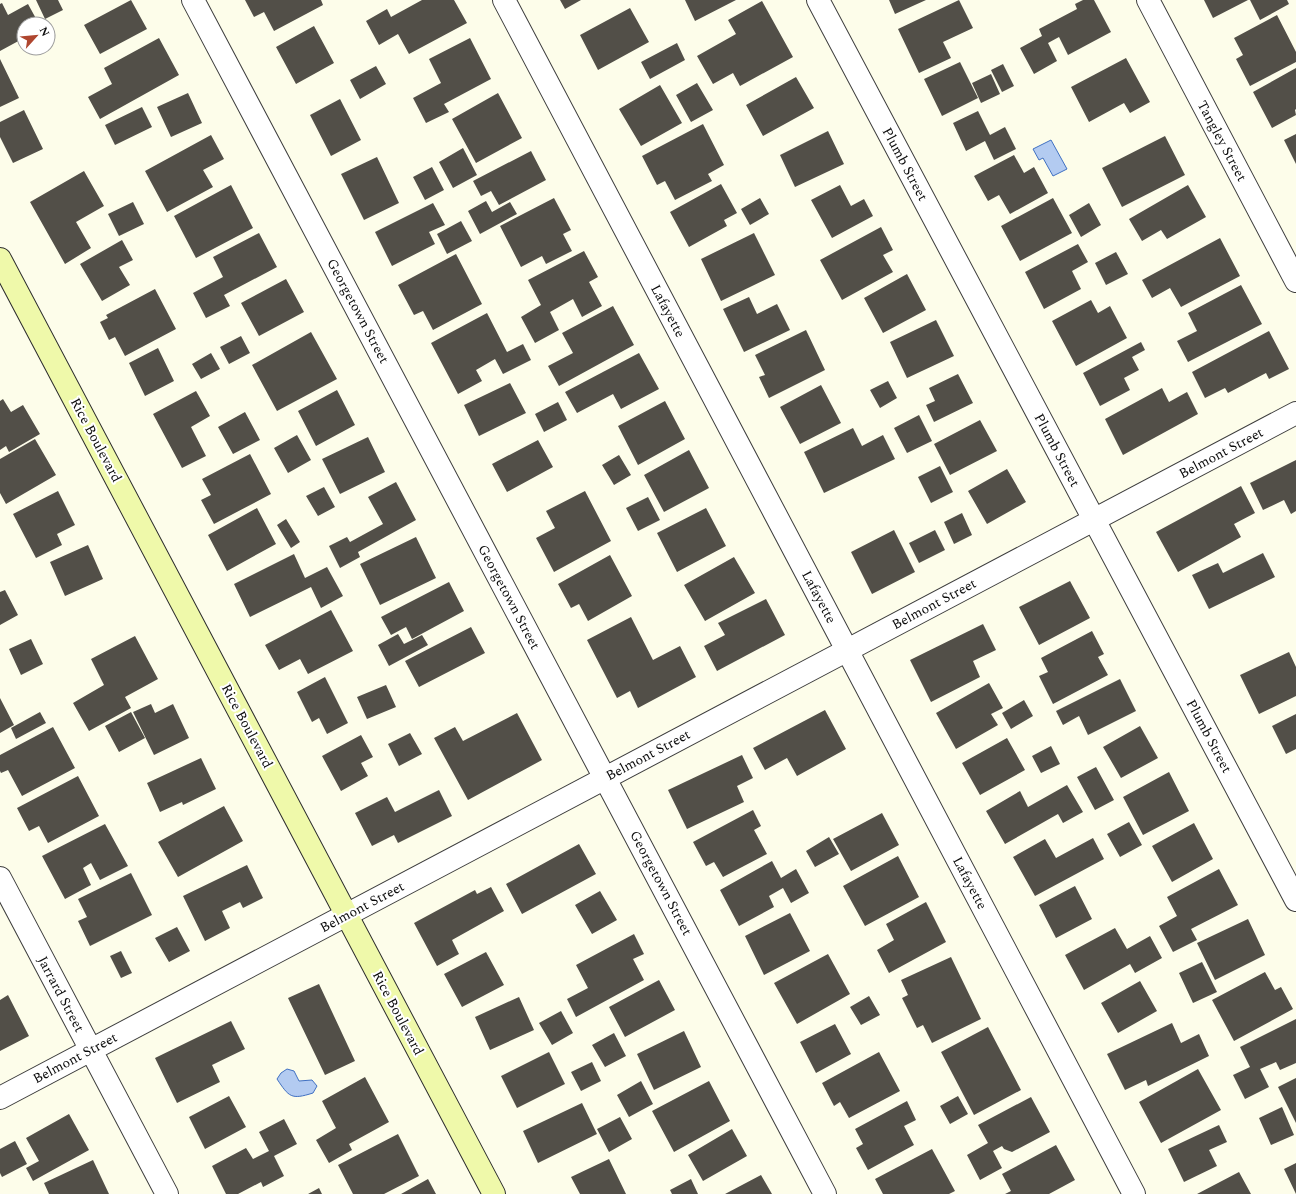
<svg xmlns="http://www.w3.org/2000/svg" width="1296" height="1194" viewBox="0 0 1296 1194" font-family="Spectral,serif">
<rect width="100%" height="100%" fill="#fdfdea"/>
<path fill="#b3cbf1" stroke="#4070c2" d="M1051,140L1067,169L1053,176L1043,158L1039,160L1033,149Z
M287,1069L294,1071L299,1081L312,1080L317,1086L313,1093C291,1100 289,1097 277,1079L281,1073Z"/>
<path fill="#524f48" d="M36,0H58L63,10L45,19Z
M131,0L147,29L100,54L84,25Z
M245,0H321L323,5L274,31L264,12L254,17Z
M422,0H454L467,23L409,54L398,34L379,45L366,21L387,9L391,17Z
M560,0H581L565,9Z
M685,0H736L695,21Z
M889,0H926L895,14Z
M959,0L973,28L943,42L951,58L919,73L898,29Z
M1083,0H1094L1111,32L1068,55L1059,37L1048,43L1057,61L1034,74L1020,48L1042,36L1039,29L1077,9L1075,4Z
M1204,0H1248L1213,18Z
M1250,0H1287L1289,4L1260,20Z
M762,1L793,57L740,86L733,73L713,84L697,56L736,34L728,20Z
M2,3L8,15L28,4L39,24H24V38L0,51V4Z
M630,8L649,42L598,70L580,35Z
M1277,15L1296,52V62L1250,86L1236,59L1243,55L1234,38Z
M314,26L334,63L296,84L276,47Z
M159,38L179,75L100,119L88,97L112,84L104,68Z
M470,38L491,79L444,104L449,112L426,123L413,98L441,83L429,59Z
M677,43L685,60L650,79L641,62Z
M1126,58L1150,102L1130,113L1124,103L1089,122L1071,87Z
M0,59L19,98L0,107Z
M960,62L978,98L942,116L924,79Z
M1003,64L1014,86L1002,92L991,70Z
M376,66L386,84L360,99L350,80Z
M1296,68V109L1295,110L1296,115L1272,128L1253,92Z
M991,74L1000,94L981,103L972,83Z
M796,77L814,108L763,136L746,105Z
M697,83L713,110L691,122L676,95Z
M660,85L682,123L641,146L619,109Z
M188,93L202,123L171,137L157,107Z
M498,93L522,138L476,163L452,119Z
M340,99L361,140L331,156L310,115Z
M142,107L152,127L115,145L105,125Z
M24,110L43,149L13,163L0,137V122Z
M978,111L990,135L1005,127L1016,149L994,160L985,141L966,151L953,123Z
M703,124L724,165L708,174L712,181L675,200L665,181L657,185L642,156Z
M828,131L844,164L795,187L780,155Z
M1296,134V164L1284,140Z
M211,135L224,159L203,170L213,187L167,212L145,171Z
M1165,136L1185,175L1122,207L1102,168Z
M463,148L477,175L453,188L439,162Z
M531,151L546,180L499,205L491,191L481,196L473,181Z
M1014,155L1024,173L1034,167L1048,193L1010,214L999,195L988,201L974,176Z
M377,157L399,203L364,220L341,174Z
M432,167L444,190L425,200L413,177Z
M84,171L104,206L76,222L91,248L65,264L30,202Z
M721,184L737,213L724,220L727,226L689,247L670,212Z
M231,185L253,228L196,258L174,216Z
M840,185L851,206L864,199L873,216L832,238L811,200Z
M1188,185L1206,217L1167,239L1161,230L1142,241L1129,219Z
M554,198L571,230L563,234L572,251L546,264L542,256L521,267L500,226Z
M760,198L769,214L750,225L741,209Z
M1053,198L1072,233L1020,261L1001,226Z
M486,201L492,212L510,202L517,214L480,234L468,211Z
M133,202L144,224L119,236L108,214Z
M433,203L445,225L429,232L435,244L392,266L375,232Z
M1089,203L1101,225L1081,237L1069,215Z
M461,221L472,241L447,254L437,234Z
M881,227L893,250L883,255L893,272L842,300L820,260Z
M259,233L277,267L224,295L230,306L206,318L193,293L223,277L213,257Z
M754,233L775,275L721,301L701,259Z
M1220,238L1240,276L1181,307L1170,288L1152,298L1142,280Z
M122,240L133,260L119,267L130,285L102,301L80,264Z
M1078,244L1088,262L1072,271L1081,289L1044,309L1025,272Z
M584,251L598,277L589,282L602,306L582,317L573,299L550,312L559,330L535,343L521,317L541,305L528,280Z
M1116,252L1128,274L1106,285L1095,263Z
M456,254L482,304L433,330L423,311L414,315L398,285Z
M907,274L926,310L883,333L864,298Z
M286,279L304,312L259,336L241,303Z
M1241,285L1262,324L1188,362L1177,341L1197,331L1188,313Z
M155,289L176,329L125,356L115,337L109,340L100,322L108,318L106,315Z
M749,297L757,314L777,304L790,330L744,352L723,309Z
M1091,300L1098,313L1110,306L1127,338L1076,366L1052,321Z
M613,306L634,345L559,386L548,366L573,353L562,333Z
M487,313L507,352L523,344L531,360L503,374L495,359L476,370L482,381L458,394L431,343Z
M936,320L954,356L907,378L890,342Z
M806,330L825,370L769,398L759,377L765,375L755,355Z
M1269,331L1289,369L1269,379L1266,373L1228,393L1225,388L1205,398L1192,372Z
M311,332L337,379L277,411L252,365Z
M241,336L250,353L229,364L220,347Z
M1141,342L1145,350L1132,357L1139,370L1124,378L1130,390L1100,406L1083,373Z
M158,348L174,381L145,396L129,363Z
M211,353L220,369L201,379L192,364Z
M639,353L659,389L621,409L613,394L577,413L565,392Z
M958,374L973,403L934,422L926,405L935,401L929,388Z
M888,381L897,398L880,408L870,390Z
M510,383L526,413L479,436L464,405Z
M821,385L841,423L800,444L780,407Z
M1162,388L1169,402L1187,392L1198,414L1123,455L1105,419Z
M337,390L355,425L316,446L298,411Z
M196,391L210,416L191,427L206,456L182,468L153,414Z
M3,399L11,412L23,405L40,434L9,452L6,446L0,450V401Z
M665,401L685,439L638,465L618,426Z
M558,402L567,420L544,432L535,414Z
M245,412L260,440L233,454L218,427Z
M919,415L932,441L907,453L894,428Z
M980,420L997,451L950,475L934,444Z
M853,428L862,446L883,435L895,459L824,493L804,452Z
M297,435L311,460L288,473L274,448Z
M368,437L385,472L340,494L322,459Z
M35,439L56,475L6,504L0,493V459Z
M538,440L553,467L507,492L492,464Z
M689,450L709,488L664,512L644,475Z
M250,454L271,494L214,524L201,500L211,495L202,479Z
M619,455L631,475L614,485L602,465Z
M1296,460V511L1291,514L1284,500L1263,510L1250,483Z
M940,466L953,492L931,503L918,477Z
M1007,469L1026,502L987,524L968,491Z
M396,482L416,520L358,552L360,557L340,568L329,546L347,537L350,542L383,524L368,497Z
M1241,486L1255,513L1234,524L1241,537L1178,572L1156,532Z
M324,487L335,507L318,516L306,496Z
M58,491L75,525L57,534L62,545L36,558L13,514Z
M585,491L611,541L554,572L536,538L555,528L546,511Z
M648,497L660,520L638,531L626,508Z
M257,508L276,544L227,571L208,535Z
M706,508L726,546L677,572L657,533Z
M962,513L972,535L954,544L944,522Z
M286,519L300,542L291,548L277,525Z
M894,530L915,572L872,594L851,552Z
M935,530L945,550L919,563L909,543Z
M416,537L436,578L380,605L360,564Z
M88,545L103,579L65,596L50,562Z
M1263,553L1275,577L1209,609L1192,575L1218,563L1223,573Z
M294,554L305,578L327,567L343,596L321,608L311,587L250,617L234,584Z
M610,555L632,596L588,621L579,604L571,608L558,584Z
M734,557L755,593L705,621L684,585Z
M1070,581L1090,618L1039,645L1019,607Z
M449,582L464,611L412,639L406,627L391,635L381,617Z
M5,590L18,615L0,625V592Z
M766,599L785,635L717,671L704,646L725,635L718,623Z
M331,610L353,651L308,674L300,659L279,670L265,645Z
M631,617L653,660L680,646L696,677L638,708L630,691L617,698L587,640Z
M983,624L996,650L973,661L980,677L931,702L910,660Z
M471,627L485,653L419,687L405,661Z
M1092,631L1104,654L1098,657L1108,675L1053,704L1039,676L1048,672L1041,658Z
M398,634L404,644L422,635L428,645L389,666L378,645Z
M135,636L158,679L125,697L131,708L89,731L73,703L104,685L91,659Z
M31,639L43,664L21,675L9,649Z
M1289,652L1296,667V696L1259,714L1240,675Z
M325,677L348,723L327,734L319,718L312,722L297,692Z
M1120,679L1136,711L1088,735L1079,716L1063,725L1056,711Z
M989,683L1003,708L991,714L998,725L956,749L936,713Z
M386,685L396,707L367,719L357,697Z
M0,698L14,725L0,733Z
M1024,700L1033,716L1011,729L1002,713Z
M151,704L155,713L173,704L189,738L154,755L133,712Z
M825,710L846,749L797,776L787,758L765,770L753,748Z
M40,712L46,723L16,739L11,728Z
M131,712L145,738L119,752L105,726Z
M517,713L542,760L468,800L434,738L455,727L463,741Z
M1296,714V749L1286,754L1272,726Z
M1140,726L1158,758L1121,778L1103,747Z
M53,727L75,768L22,796L8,770L1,773L0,771V755Z
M410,733L422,754L399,766L388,744Z
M361,735L373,757L361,763L368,776L341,791L322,756Z
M1007,738L1025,770L980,795L962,763Z
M1051,746L1060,764L1041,773L1032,756Z
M742,755L753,778L737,786L744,802L687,829L668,790Z
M201,758L216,789L183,805L182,802L160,812L147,783Z
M1096,767L1114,800L1095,810L1077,777Z
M1169,772L1189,811L1143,835L1123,797Z
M78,776L99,816L48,843L39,826L29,831L17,808Z
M1067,785L1083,812L1063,823L1058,814L1005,844L986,811L1020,791L1028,807Z
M439,790L452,816L398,843L394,835L372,846L355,813L387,797L395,812Z
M224,806L243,841L178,877L158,842Z
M753,810L761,826L754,830L767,854L723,877L714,862L706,866L693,842Z
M882,813L899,845L851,871L833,839Z
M1129,822L1142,845L1120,857L1107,834Z
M1194,823L1213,859L1172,882L1152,846Z
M105,824L128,866L100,880L91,863L83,868L91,885L65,899L42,856Z
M829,837L839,854L815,867L806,851Z
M1093,838L1104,859L1035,896L1013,857L1045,839L1056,858Z
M579,844L596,874L522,914L506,884Z
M898,856L919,897L865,926L843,886Z
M772,861L781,878L796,869L809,893L791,903L783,888L769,896L774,907L739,926L720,890Z
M247,865L263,898L243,908L240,902L222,911L230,928L205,941L183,896Z
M1219,869L1238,905L1191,929L1197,940L1173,952L1159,926L1177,916L1167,897Z
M131,873L152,915L90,946L78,921L87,917L78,899Z
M1075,886L1092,919L1056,938L1039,905Z
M491,887L504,911L452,940L459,954L437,966L414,923L475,890L477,894Z
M600,891L617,920L592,934L575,905Z
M926,902L946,942L889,973L877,950L894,940L886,924Z
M790,913L810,951L764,975L745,936Z
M1248,919L1265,955L1215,980L1197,943Z
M177,927L190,951L169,962L155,938Z
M1115,928L1127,949L1150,936L1162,958L1135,973L1130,964L1084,990L1065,955Z
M634,934L644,954L633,959L644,980L576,1017L567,999L588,988L576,965Z
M121,951L132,973L121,978L110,956Z
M486,952L504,985L462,1007L444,974Z
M828,954L850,994L797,1024L774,983Z
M951,957L981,1019L932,1043L923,1025L917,1028L902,998L908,995L901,980Z
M1202,962L1217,992L1193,1003L1179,973Z
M1265,972L1275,990L1281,987L1293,1009L1234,1041L1212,1000Z
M659,980L675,1010L625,1037L609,1007Z
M1140,981L1157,1011L1118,1033L1101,1003Z
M319,984L355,1061L325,1075L288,998Z
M8,995L29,1036L0,1051V1000Z
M869,996L880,1015L861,1025L850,1007Z
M519,997L534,1030L490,1050L475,1017Z
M561,1011L573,1033L552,1045L539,1023Z
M1296,1019V1063L1280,1070L1276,1062L1260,1069L1269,1087L1245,1099L1233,1075L1250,1067L1240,1047Z
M231,1021L245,1049L212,1065L220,1082L177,1103L155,1058Z
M1172,1023L1181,1043L1199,1034L1209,1056L1148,1086L1146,1080L1125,1090L1107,1054Z
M835,1024L851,1054L816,1073L800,1042Z
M988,1027L1021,1090L974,1115L941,1052Z
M684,1031L701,1067L654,1090L637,1054Z
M614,1033L626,1056L605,1067L592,1045Z
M549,1052L565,1084L517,1108L501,1076Z
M879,1052L900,1091L849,1118L840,1102L834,1106L822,1083Z
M592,1062L601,1081L581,1091L571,1072Z
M1198,1069L1221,1110L1161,1143L1139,1102Z
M365,1077L389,1122L349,1144L352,1150L329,1163L316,1140L336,1128L322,1101Z
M1296,1078V1123L1278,1087Z
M641,1081L653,1104L629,1117L617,1095Z
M709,1081L730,1121L674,1152L652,1111Z
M229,1096L246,1127L205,1149L189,1117Z
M958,1096L968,1114L950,1124L940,1106Z
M1031,1097L1050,1132L1012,1152L1004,1149L1002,1146L993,1151L1002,1168L980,1180L967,1155L988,1143L978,1125Z
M907,1101L916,1120L904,1126L914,1145L868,1170L856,1148L863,1144L855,1129Z
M582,1103L597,1134L538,1163L523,1131Z
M1282,1107L1294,1135L1271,1145L1259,1118Z
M69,1114L89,1150L33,1181L26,1168L39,1161L26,1138Z
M620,1117L632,1139L609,1152L597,1129Z
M284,1119L297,1144L274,1156L284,1176L263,1187L261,1182L238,1194H226L212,1166L246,1148L253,1159L269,1151L259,1132Z
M1219,1125L1227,1142L1209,1150L1217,1166L1184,1182L1168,1149Z
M732,1129L747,1156L703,1181L688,1155Z
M398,1134L419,1176L384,1194H353L338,1165Z
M15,1141L27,1164L2,1177L0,1173V1149Z
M1056,1145L1075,1180L1049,1194H1005L1011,1191L1002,1174Z
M932,1149L955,1191L949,1194H883L875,1179Z
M609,1159L626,1194H580L571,1177Z
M93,1160L109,1194H49L44,1183Z
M1296,1163V1194L1284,1169Z
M1239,1172L1251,1194H1197Z
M761,1175L772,1194H725Z
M428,1179L436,1194H401Z
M691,1179L698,1194H672L670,1190Z
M319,1188L322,1194H308Z"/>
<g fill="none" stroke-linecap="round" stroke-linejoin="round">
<defs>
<path id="minor" d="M193,0L825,1194
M504,0L1134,1194
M818,0L1296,900
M1148,0L1296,281
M0,878L167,1194
M0,1098L1296,413"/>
<path id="secondary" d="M0,259L494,1194"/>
</defs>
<use href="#minor" stroke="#3e3e3e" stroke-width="24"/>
<use href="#secondary" stroke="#2d2d2d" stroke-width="24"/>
<use href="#minor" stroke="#fff" stroke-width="22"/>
<use href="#secondary" stroke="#eff9aa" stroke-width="22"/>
</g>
<g text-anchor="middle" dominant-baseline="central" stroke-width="4" stroke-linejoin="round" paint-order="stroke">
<g font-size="14" fill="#0b0b0b" stroke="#fff">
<text transform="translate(1222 141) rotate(62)">Tangley Street</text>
<text transform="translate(905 164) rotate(62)">Plumb Street</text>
<text transform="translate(358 311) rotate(62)">Georgetown Street</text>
<text transform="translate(668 311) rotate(62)">Lafayette</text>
<text transform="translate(96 440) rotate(62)">Rice Boulevard</text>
<text transform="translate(1057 450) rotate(62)">Plumb Street</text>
<text transform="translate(1221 453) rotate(-28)">Belmont Street</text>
<text transform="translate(509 597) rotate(62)">Georgetown Street</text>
<text transform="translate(819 597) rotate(62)">Lafayette</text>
<text transform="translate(934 604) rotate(-28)">Belmont Street</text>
<text transform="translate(247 726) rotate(62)">Rice Boulevard</text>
<text transform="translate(1209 736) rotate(62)">Plumb Street</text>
<text transform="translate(648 755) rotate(-28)">Belmont Street</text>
<text transform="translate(661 883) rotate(62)">Georgetown Street</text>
<text transform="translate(970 883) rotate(62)">Lafayette</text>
<text transform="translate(362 907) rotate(-28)">Belmont Street</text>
<text transform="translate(61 994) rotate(62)">Jarrard Street</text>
<text transform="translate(398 1013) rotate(62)">Rice Boulevard</text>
<text transform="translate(75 1058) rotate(-28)">Belmont Street</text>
</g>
</g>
<g transform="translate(36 36) rotate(63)"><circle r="19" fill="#ffffff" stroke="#9d9d9d"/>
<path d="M0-3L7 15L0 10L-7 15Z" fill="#af462f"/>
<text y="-6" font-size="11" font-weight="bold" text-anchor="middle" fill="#0b0b0b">N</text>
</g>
</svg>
